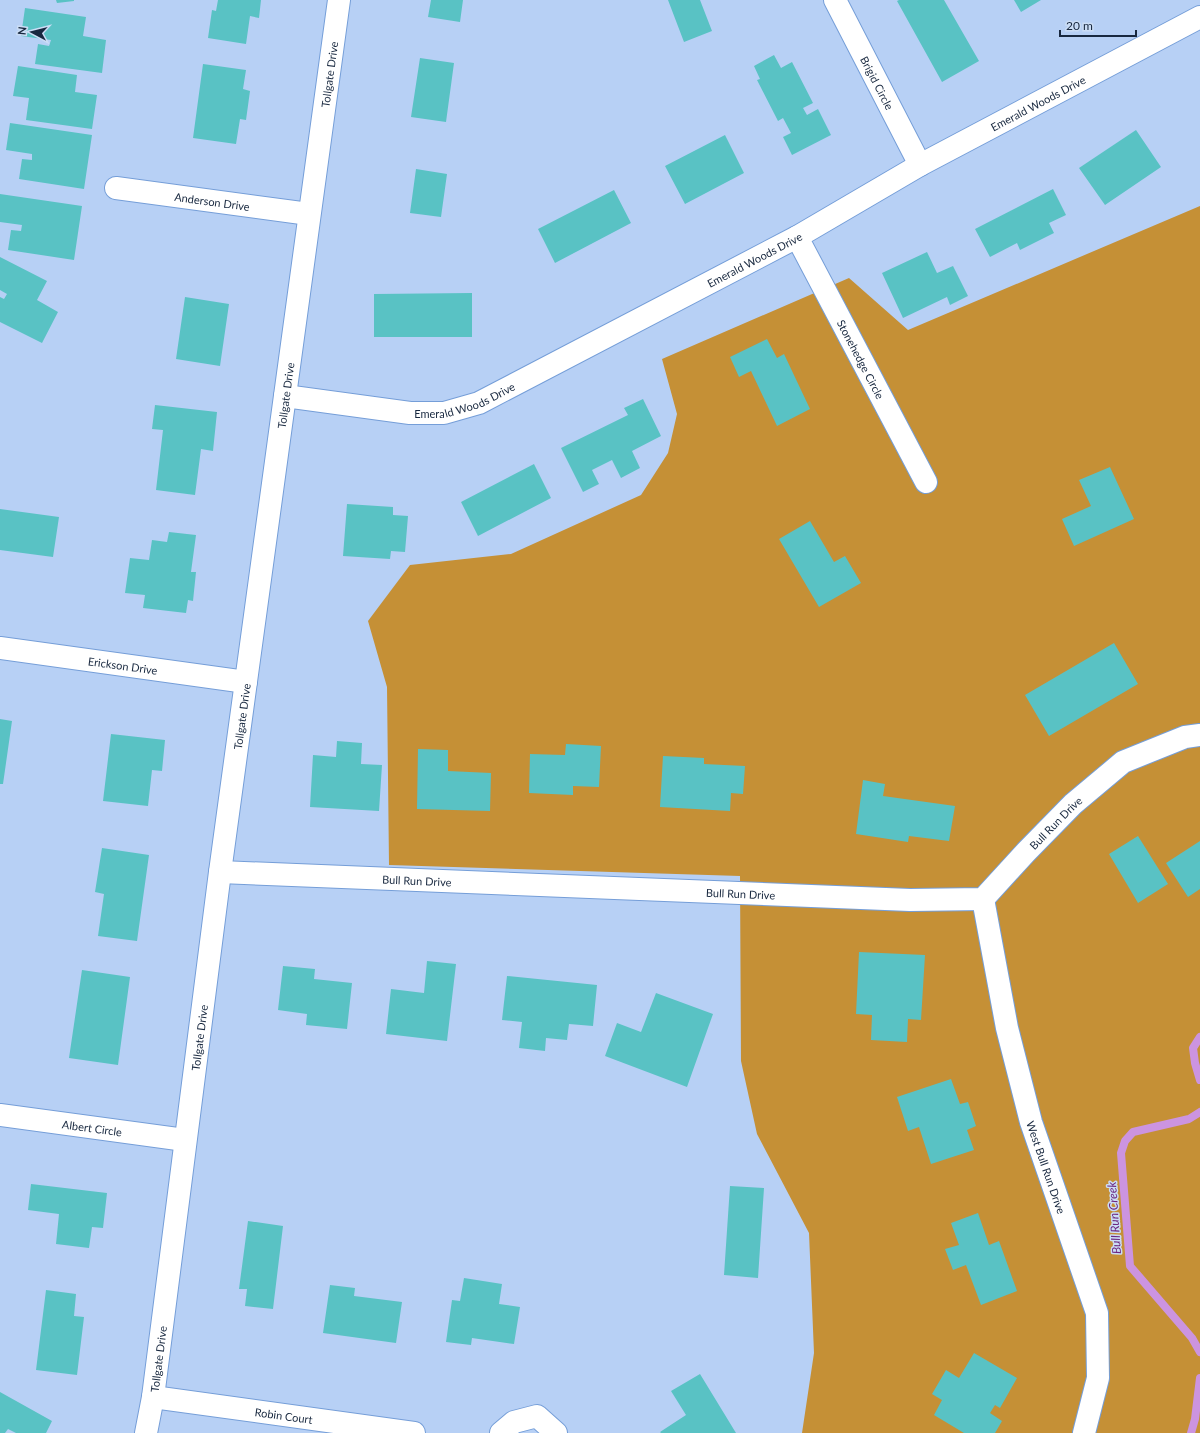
<svg xmlns="http://www.w3.org/2000/svg" width="1200" height="1433" viewBox="0 0 1200 1433" font-family="Lato,sans-serif">
<rect width="100%" height="100%" fill="#b7d0f5"/>
<path fill="#c59036" d="M1200,206V1433H802L814,1353L809,1233L757,1134L741,1061L740,876L389,865L387,687L368,621L410,565L511,554L641,495L668,453L677,414L662,359L849,278L908,330Z"/>
<g fill="none" stroke-linecap="round" stroke-linejoin="round">
<path stroke="#cc94e0" stroke-width="8" d="M1200,1037L1193,1048L1195,1063L1200,1080
M1200,1112L1189,1119L1133,1132L1125,1141L1121,1153L1130,1266L1192,1338L1200,1352
M1191,1433L1195,1419L1200,1378"/>
</g>
<path fill="#59c2c4" d="M56,0H74V1L57,3Z
M218,0H261L259,18L250,16L246,44L208,38L212,10L216,11Z
M431,0H463L460,22L428,17Z
M668,0H700L712,31L684,42Z
M899,0H944L979,61L942,82L897,1Z
M1014,0H1041L1021,12Z
M25,8L86,17L83,36L106,40L102,73L35,64L38,44L49,46L51,40L21,36Z
M774,55L781,68L792,62L813,103L803,108L807,115L818,109L831,135L792,155L783,137L791,133L783,118L778,121L757,80L760,79L754,66Z
M420,58L454,63L446,122L411,117Z
M203,64L246,70L243,89L250,91L246,120L240,119L236,144L193,138Z
M18,66L77,75L75,92L97,95L92,129L26,120L29,98L13,96Z
M10,123L92,135L84,189L19,179L22,159L32,160V154L6,150Z
M1136,130L1161,167L1105,205L1079,168Z
M725,135L744,173L685,204L665,166Z
M416,169L447,174L441,217L410,213Z
M1053,189L1066,215L1049,223L1054,233L1020,250L1017,243L990,257L975,229Z
M614,190L631,223L555,263L538,229Z
M0,194L82,206L74,260L8,250L11,230L21,231L22,225L0,222Z
M927,252L937,273L953,266L968,296L950,305L947,297L903,318L882,273Z
M0,257L47,281L37,300L58,312L42,343L0,322V297L4,299L7,294L0,290Z
M472,293V337H374V294Z
M185,297L229,304L220,366L176,359Z
M767,339L777,358L784,354L810,409L777,426L751,371L739,377L730,357Z
M643,399L661,436L632,451L640,468L621,478L612,460L592,470L599,484L583,492L561,448L628,415L624,408Z
M155,405L217,412L213,451L201,449L195,495L156,490L163,430L152,429Z
M534,464L551,498L478,536L461,502Z
M1110,467L1134,519L1074,546L1062,519L1091,506L1079,480Z
M347,504L393,507V515L408,516L405,552L391,551L390,559L343,556Z
M0,509L59,517L53,557L0,550Z
M810,521L834,562L845,556L861,583L819,607L779,539Z
M169,532L196,535L191,572H196L193,601L188,600L186,613L143,608L145,595L125,593L130,558L149,560L152,540L167,542Z
M1114,643L1138,684L1049,736L1025,695Z
M0,719L12,721L3,784H0Z
M111,734L165,740L162,771L152,770L148,806L103,801Z
M337,741L362,743L361,764L382,765L379,811L310,807L313,755L336,757Z
M566,744L601,746L599,787L573,786V795L529,793L530,754L565,755Z
M418,749L448,750V771L491,773L490,811L417,809Z
M663,756L704,758V764L745,766L743,794L731,793L730,811L660,807Z
M863,780L885,784L883,796L955,806L949,841L909,836L908,842L856,834Z
M1138,836L1168,884L1138,903L1109,854Z
M1200,841V889L1188,897L1166,863Z
M102,848L149,855L137,941L98,936L104,894L95,892Z
M859,952L925,955L921,1020L908,1019L907,1042L871,1040L872,1015L856,1014Z
M427,961L456,964L447,1041L386,1034L391,989L424,993Z
M283,966L315,969L314,979L352,983L347,1029L306,1025L307,1014L278,1010Z
M82,970L130,977L118,1065L69,1058Z
M507,976L597,985L593,1026L569,1024L567,1040L546,1038L545,1051L519,1048L522,1022L502,1020Z
M656,993L713,1014L687,1087L605,1056L617,1023L641,1032Z
M951,1079L960,1104L968,1102L976,1126L967,1130L974,1150L931,1164L919,1127L908,1131L897,1097Z
M31,1184L107,1193L103,1228L92,1227L89,1248L56,1244L59,1214L28,1210Z
M730,1186L764,1188L758,1278L724,1275Z
M978,1213L989,1245L999,1241L1017,1291L981,1305L966,1265L953,1270L945,1249L959,1245L951,1223Z
M248,1221L283,1226L273,1309L245,1306L247,1289H239Z
M464,1278L502,1284L499,1304L520,1307L514,1344L472,1338L471,1345L446,1342L452,1300L460,1301Z
M330,1285L355,1288L354,1296L402,1302L396,1343L323,1333Z
M46,1290L76,1294L74,1316L84,1317L77,1375L36,1370Z
M974,1353L1017,1378L1000,1408L995,1405L990,1413L1002,1421L995,1433H964L934,1415L942,1400L932,1394L946,1370L959,1378Z
M700,1374L736,1433H661L660,1432L686,1415L671,1391Z
M0,1392L52,1421L46,1433H16L8,1429L5,1433H0Z"/>
<g fill="none" stroke-linecap="round" stroke-linejoin="round">
<defs>
<g id="street">
<path id="s1" d="M835,0L920,165"/>
<path id="s2" d="M116,188L309,214"/>
<path id="s3" d="M797,237L926,482"/>
<path id="s4" d="M285,396L410,413H444L479,403L797,237L920,165L1200,17"/>
<path id="s5" d="M0,648L246,682"/>
<path id="s6" d="M220,872L910,900L983,899L1026,852L1073,804L1123,762L1185,737L1200,735"/>
<path id="s7" d="M983,899L1007,1028L1031,1122L1097,1313L1098,1378L1084,1433"/>
<path id="s8" d="M0,1115L185,1140"/>
<path id="s9" d="M153,1397L414,1433"/>
<path id="s10" d="M146,1433L153,1397L220,872L339,0"/>
<path d="M501,1433L514,1422L537,1416L556,1433"/>
</g>
</defs>
<use href="#street" stroke="#759ed8" stroke-width="24"/>
<use href="#street" stroke="#fff" stroke-width="22"/>
</g>
<g text-anchor="middle" dominant-baseline="central" stroke-width="3" stroke-linejoin="round" paint-order="stroke">
<g font-size="11" fill="#18283f" stroke="#cbddf5">
<text stroke="none"><textPath href="#s10" startOffset="1371">Tollgate Drive</textPath></text>
<text stroke="none"><textPath href="#s1" startOffset="93">Brigid Circle</textPath></text>
<text stroke="none"><textPath href="#s4" startOffset="831">Emerald Woods Drive</textPath></text>
<text stroke="none"><textPath href="#s2" startOffset="97">Anderson Drive</textPath></text>
<text stroke="none"><textPath href="#s4" startOffset="507">Emerald Woods Drive</textPath></text>
<text stroke="none"><textPath href="#s3" startOffset="138">Stonehedge Circle</textPath></text>
<text stroke="none"><textPath href="#s10" startOffset="1047">Tollgate Drive</textPath></text>
<text stroke="none"><textPath href="#s4" startOffset="183">Emerald Woods Drive</textPath></text>
<text stroke="none"><textPath href="#s5" startOffset="124">Erickson Drive</textPath></text>
<text stroke="none"><textPath href="#s10" startOffset="723">Tollgate Drive</textPath></text>
<text stroke="none"><textPath href="#s6" startOffset="869">Bull Run Drive</textPath></text>
<text stroke="none"><textPath href="#s6" startOffset="197">Bull Run Drive</textPath></text>
<text stroke="none"><textPath href="#s6" startOffset="521">Bull Run Drive</textPath></text>
<text stroke="none"><textPath href="#s10" startOffset="399">Tollgate Drive</textPath></text>
<text stroke="none"><textPath href="#s8" startOffset="93">Albert Circle</textPath></text>
<text stroke="none"><textPath href="#s7" startOffset="276">West Bull Run Drive</textPath></text>
<text stroke="none"><textPath href="#s10" startOffset="75">Tollgate Drive</textPath></text>
<text stroke="none"><textPath href="#s9" startOffset="132">Robin Court</textPath></text>
</g>
<g font-size="12" font-style="italic" fill="#6b2781" stroke="#cbddf5">
<text transform="translate(1114 1218) rotate(-94)">Bull Run Creek</text>
</g>
</g>
<g transform="translate(32 32) rotate(277)" stroke="#cbddf5" stroke-width="3" paint-order="stroke">
<path d="M0-3L7 15L0 10L-7 15Z" fill="#18283f"/>
<text y="-6" font-size="11" font-weight="bold" text-anchor="middle" fill="#18283f">N</text>
</g>
<path d="M1060 30v6h76v-6" fill="none" stroke="#18283f" stroke-width="2"/>
<text x="1066" y="30" font-size="12" fill="#18283f" stroke="#cbddf5" stroke-width="3" paint-order="stroke">20 m</text>
</svg>
